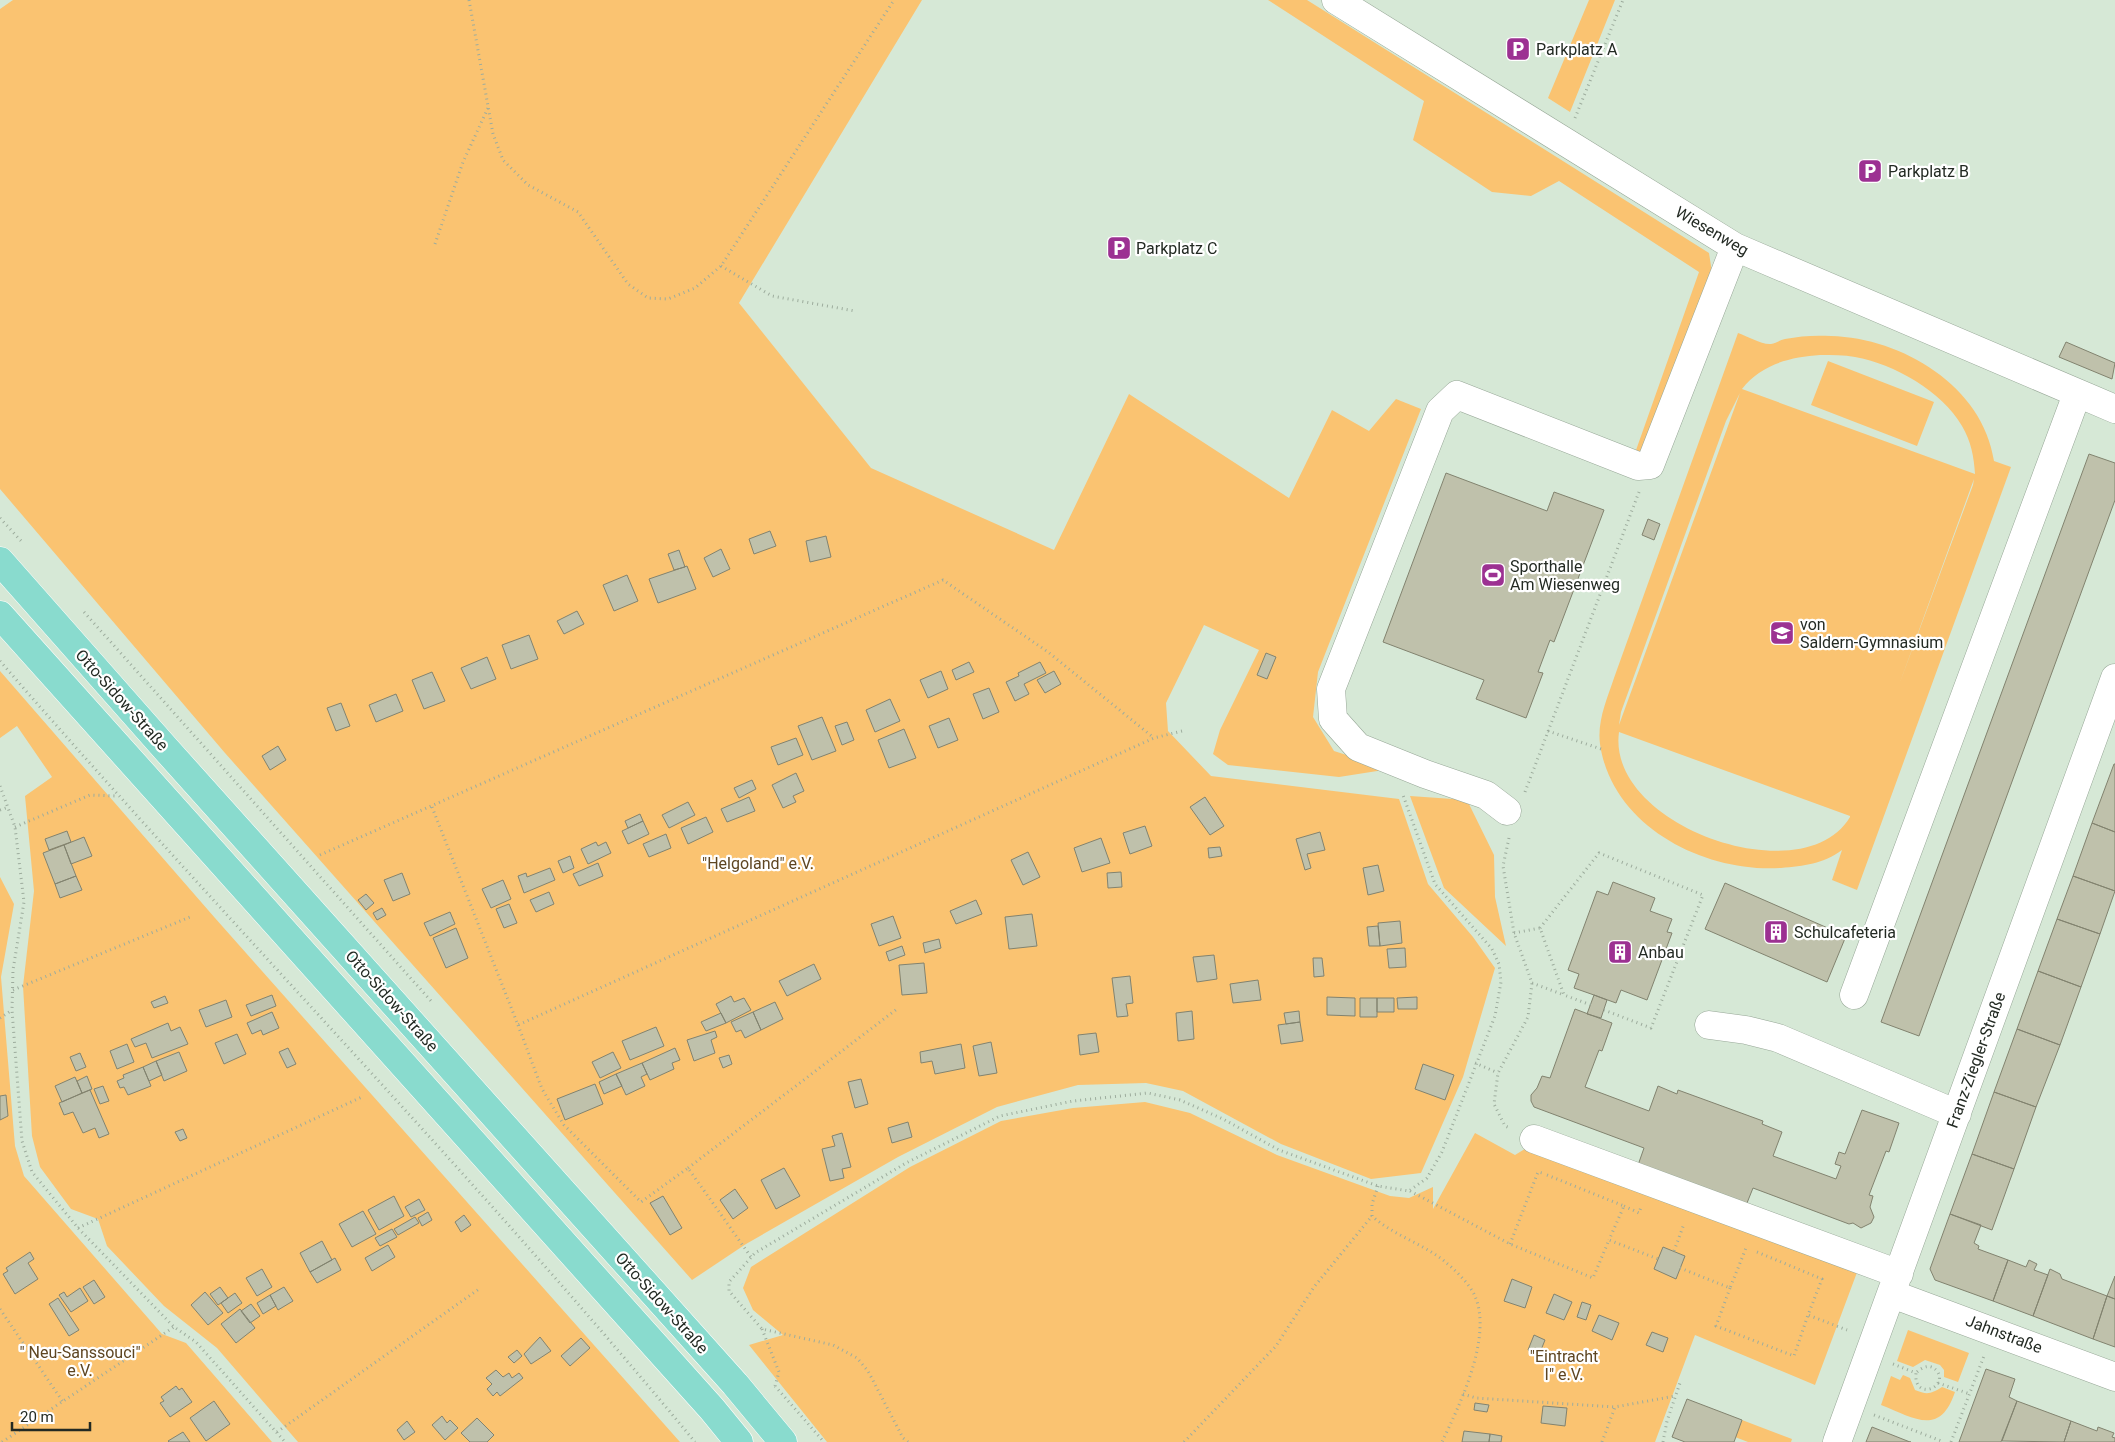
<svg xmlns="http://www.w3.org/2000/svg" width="2115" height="1442" viewBox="0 0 2115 1442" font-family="Roboto,sans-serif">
<rect width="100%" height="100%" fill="#d6e8d6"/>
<path fill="#fac371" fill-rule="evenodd" d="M13,0H922L739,303L871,468L1054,550L1129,394L1289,498L1332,410L1369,431L1396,399L1421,409L1318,672L1313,717L1334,751L1390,769L1339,777L1228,765L1213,754L1220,730L1259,650L1204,625L1166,703L1168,731L1211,776L1399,799L1428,884L1473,937L1495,968L1463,1077L1421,1173L1371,1179L1281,1144L1183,1091L1146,1083L1078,1085L997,1107L898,1157L746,1244L692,1280L225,753L0,489V9Z
M1268,0H1307L1709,253L1713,279L1650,449L1635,453L1699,272L1559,181L1531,196L1492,192L1413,140L1424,101Z
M1589,0H1615L1570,112L1548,98Z
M1738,333C1747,336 1762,345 1771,344C1776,343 1780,340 1785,339C1800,336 1815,335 1831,336C1902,338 1983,386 1994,461L2011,467L1857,890L1832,880L1842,850C1823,864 1804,866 1781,868C1705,873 1612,827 1600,744C1597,721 1607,699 1614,678ZM1820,355C1832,355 1844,355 1855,357C1894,364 1942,391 1962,426C1971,441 1974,457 1975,474L1742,389C1761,364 1791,357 1820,355ZM1740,393L1619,725L1621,712L1726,421ZM1974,479L1973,485L1899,685ZM1619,732L1850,816V817C1804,895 1606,826 1619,732Z
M1828,361L1934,402L1917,446L1811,405Z
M0,671L215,918L680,1442H298L217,1348L164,1306L107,1246L98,1219L71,1209L40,1167L32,1136L23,986L34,891L25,796L52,777L17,726L0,738Z
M1410,796L1467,800L1494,855L1495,897L1506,946L1444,888Z
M0,877L14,904L1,977L15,1146L24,1176L162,1334L186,1343L272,1442H0Z
M1145,1102L1190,1113L1277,1155L1390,1196L1409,1198L1433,1187V1209L1475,1133L1515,1155L1531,1145L1859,1267L1815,1385L1695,1335L1655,1442H827L749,1345L783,1335L753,1310L743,1288L751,1267L910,1167L1001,1121L1073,1108Z
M1908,1330L1969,1353L1958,1382L1944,1377V1370L1940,1365L1925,1360L1913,1367L1897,1361Z
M1903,1375L1910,1378L1915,1390C1927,1395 1931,1394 1942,1387L1955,1392C1940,1437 1914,1418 1881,1405L1891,1376L1900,1380Z
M1742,1420L1792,1439L1791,1442H1748L1735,1437Z"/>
<path fill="#bfc1ab" stroke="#82836f" d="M2066,342L2115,363L2112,379L2059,357Z
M2089,454L2115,463V500L1919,1036L1881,1022Z
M1446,473L1547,511L1554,492L1604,510L1554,642L1550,640L1538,672L1543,673L1526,718L1476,699L1484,680L1383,642Z
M1648,519L1660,524L1654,540L1642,535Z
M770,531L776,546L754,554L749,539Z
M826,536L831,557L810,562L806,541Z
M721,549L730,569L713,577L704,558Z
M679,550L685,567L674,570L668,554Z
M687,566L696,589L658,603L649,579Z
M627,575L638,601L614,611L603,585Z
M577,611L584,624L564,634L557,621Z
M529,635L538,659L511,669L502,645Z
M1266,653L1276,657L1267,679L1257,675Z
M487,657L496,679L471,689L461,668Z
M969,662L974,672L956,680L952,670Z
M1040,662L1046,673L1024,684L1029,694L1015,701L1006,682L1019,676L1018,673Z
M941,671L948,689L928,698L920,680Z
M1054,671L1061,684L1045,693L1037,680Z
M432,672L445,701L424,709L412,680Z
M989,688L999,712L983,719L973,694Z
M396,694L403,711L376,722L369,705Z
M890,699L900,721L875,732L866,710Z
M341,703L350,726L336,731L327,708Z
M822,717L836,751L812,760L798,726Z
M949,718L958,740L938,748L929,726Z
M847,722L854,740L842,745L835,726Z
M904,729L916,758L889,768L878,740Z
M796,738L803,755L778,765L771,747Z
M278,746L286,760L270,770L262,756Z
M2114,764H2115V832L2092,823Z
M796,773L804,791L793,796L796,802L783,808L772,785Z
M752,780L756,789L739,798L734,788Z
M749,797L755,811L727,822L721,809Z
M1205,797L1224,826L1210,835L1190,807Z
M688,802L695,815L669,828L662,815Z
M640,814L643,821L628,828L625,821Z
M706,817L713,832L688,844L681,828Z
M643,821L649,834L628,844L622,831Z
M2092,823L2115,832V891L2073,876Z
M1145,826L1152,846L1130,854L1123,833Z
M67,831L71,842L49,850L45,839Z
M1320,832L1325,850L1307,854L1311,868L1305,870L1296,839Z
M666,834L671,848L649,857L643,844Z
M84,837L92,856L71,864L64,845Z
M1101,838L1110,863L1082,872L1074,848Z
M596,842L598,846L606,842L611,853L588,864L581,849Z
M64,845L76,876L55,884L43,853Z
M1220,847L1222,856L1209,858L1208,848Z
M1028,852L1040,877L1023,885L1011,860Z
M570,856L574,868L563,873L558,861Z
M598,863L603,876L579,886L573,874Z
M1378,865L1384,891L1368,895L1363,868Z
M550,868L555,880L524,893L518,876L526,873L527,877Z
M1121,872L1122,887L1108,888L1107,873Z
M402,873L410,894L393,901L384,880Z
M76,876L82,890L60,898L55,884Z
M2073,876L2115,891L2100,934L2057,919Z
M503,880L511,899L491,908L482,889Z
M1613,882L1655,898L1650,911L1672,919L1667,932L1672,933L1647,1000L1621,990L1616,1003L1594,995L1574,988L1579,974L1568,970L1597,891L1608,895Z
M1725,883L1846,936L1827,982L1705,929Z
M549,892L554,904L536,912L530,900Z
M366,894L374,903L366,910L358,900Z
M976,900L982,914L956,924L950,911Z
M509,904L517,923L504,928L496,909Z
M382,908L386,915L377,920L373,913Z
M450,912L455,924L430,936L424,923Z
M1032,914L1037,946L1009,949L1005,917Z
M893,916L901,938L879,946L871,924Z
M2057,919L2100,934L2081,987L2038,971Z
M1400,921L1402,943L1380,946L1378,923Z
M1378,926L1380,946H1369L1367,927Z
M456,928L468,958L446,968L433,938Z
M939,939L941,948L925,953L923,943Z
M902,946L905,955L889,961L886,952Z
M1405,948L1406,967L1389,968L1387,949Z
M1214,955L1217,979L1197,982L1193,957Z
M1313,958H1322L1324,976L1314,977Z
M924,963L927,993L902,995L899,965Z
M814,964L821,979L787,996L779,981Z
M2038,971L2081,987L2060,1045L2017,1029Z
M1130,976L1133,1003L1126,1004L1128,1016L1117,1017L1112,978Z
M1258,980L1261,1000L1233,1003L1230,984Z
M272,995L276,1006L251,1016L246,1005Z
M1594,995L1607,1000L1601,1018L1587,1014Z
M165,996L168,1003L154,1008L151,1002Z
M731,996L734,1002L744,998L751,1010L726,1023L716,1004Z
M1327,997L1355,998V1016L1327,1015Z
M1417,997V1009H1398L1397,998Z
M1360,998H1377V1017H1360Z
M1377,998H1394V1012H1377Z
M226,1000L232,1017L206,1027L199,1010Z
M775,1002L783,1019L761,1030L753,1012Z
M1575,1009L1612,1023L1602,1051L1599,1050L1585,1087L1649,1111L1658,1086L1677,1094L1678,1090L1763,1121L1762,1124L1782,1132L1773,1156L1836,1179L1841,1166L1835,1164L1839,1152L1845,1154L1862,1110L1899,1123L1889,1152L1886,1151L1869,1195L1873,1196L1870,1207L1874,1217L1871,1223L1861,1228L1853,1223L1849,1224L1753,1188L1745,1208L1637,1168L1644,1148L1534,1107L1531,1101V1095L1537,1088L1542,1076L1550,1078Z
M1192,1011L1194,1039L1178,1041L1176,1013Z
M1299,1011L1300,1022L1286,1024L1284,1013Z
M272,1012L279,1028L263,1035L261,1030L252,1034L247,1023Z
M753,1012L761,1030L745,1038L741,1030L736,1032L731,1022Z
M721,1013L726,1023L706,1031L701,1022Z
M1300,1022L1303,1041L1281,1044L1278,1025Z
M168,1023L171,1031L180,1027L188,1044L152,1058L146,1043L135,1047L131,1039Z
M656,1027L664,1046L630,1060L622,1041Z
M2017,1029L2060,1045L2036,1107L1994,1092Z
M715,1031L717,1037L711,1040L715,1053L694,1061L687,1040Z
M1096,1033L1099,1052L1080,1055L1078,1035Z
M237,1034L246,1054L224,1064L215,1043Z
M991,1042L997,1073L979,1076L973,1046Z
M127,1044L134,1062L117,1069L110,1051Z
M961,1044L965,1068L935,1074L932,1061L921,1063L920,1052Z
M288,1048L296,1064L287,1068L279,1052Z
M675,1048L680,1060L672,1063L674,1069L650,1080L642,1063Z
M179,1052L187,1071L164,1081L156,1061Z
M613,1052L621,1068L600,1078L592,1062Z
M80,1053L86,1067L76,1071L70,1057Z
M729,1055L732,1064L723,1068L719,1058Z
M156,1061L162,1075L149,1081L143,1067Z
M642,1063L647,1074L641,1077L645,1086L626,1095L616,1074Z
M1423,1064L1454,1075L1445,1100L1415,1089Z
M143,1067L151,1086L128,1095L124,1087L120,1088L117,1081L124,1078L123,1075Z
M616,1074L622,1086L604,1094L599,1082Z
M87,1076L92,1089L82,1093L77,1081Z
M75,1077L82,1093L62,1102L55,1086Z
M861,1079L868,1104L855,1108L848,1082Z
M595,1084L603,1104L565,1120L557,1099Z
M103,1086L109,1101L100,1104L94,1089Z
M90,1090L109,1134L99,1138L95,1128L83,1133L73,1112L64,1115L59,1103Z
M1994,1092L2036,1107L2014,1169L1972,1154Z
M6,1095L8,1116L0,1120V1096Z
M908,1122L912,1137L892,1143L888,1128Z
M183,1129L187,1138L180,1141L175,1132Z
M842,1133L851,1167L842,1169L844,1178L830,1181L822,1149L835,1146L832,1136Z
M1972,1154L2014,1169L1992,1230L1950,1214Z
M784,1168L800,1196L776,1209L761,1180Z
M735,1189L748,1208L733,1219L720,1200Z
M394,1196L404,1216L379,1230L368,1210Z
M663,1196L682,1228L670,1235L650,1203Z
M419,1199L425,1210L411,1217L405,1207Z
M363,1211L376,1234L352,1247L339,1224Z
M428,1212L432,1220L422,1226L418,1218Z
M1950,1214L1981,1225L1974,1243L1979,1246L1978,1249L2008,1260L1993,1301L1935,1280L1930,1269Z
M464,1215L471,1225L461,1232L455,1222Z
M415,1217L419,1223L398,1235L394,1229Z
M392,1229L397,1237L380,1246L375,1238Z
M322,1241L332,1260L310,1272L300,1253Z
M388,1245L395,1257L372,1271L365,1258Z
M1663,1247L1685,1256L1676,1279L1654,1269Z
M30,1252L34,1259L28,1263L38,1279L15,1294L3,1274L8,1271L6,1268Z
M335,1258L341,1270L317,1283L310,1272Z
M2008,1260L2026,1267L2029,1260L2037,1264L2034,1270L2048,1275L2033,1316L1993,1301Z
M262,1269L272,1287L257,1296L246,1278Z
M2050,1269L2060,1274L2062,1279L2107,1296L2093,1339L2033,1316Z
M2115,1276V1299L2107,1296Z
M1512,1279L1532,1287L1525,1308L1504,1301Z
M94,1280L105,1297L94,1304L83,1287Z
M220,1287L228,1298L218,1305L210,1294Z
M284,1287L293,1301L278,1310L270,1295Z
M80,1288L88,1301L71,1312L59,1295L64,1292L67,1297Z
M205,1292L223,1313L208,1325L191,1305Z
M235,1293L242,1303L228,1313L221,1303Z
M1554,1294L1572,1302L1564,1320L1546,1313Z
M270,1295L276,1306L263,1314L257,1303Z
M2107,1296L2115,1299V1347L2093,1339Z
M58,1298L79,1330L69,1336L49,1304Z
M1582,1302L1591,1305L1586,1320L1577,1317Z
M251,1304L260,1316L250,1323L241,1311Z
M240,1309L255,1328L236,1343L221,1324Z
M1599,1315L1619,1323L1612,1340L1592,1331Z
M1652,1332L1668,1338L1663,1352L1646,1345Z
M1534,1335L1545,1340L1539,1355L1528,1350Z
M540,1337L551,1351L531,1364L524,1354Z
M581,1338L590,1348L570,1366L561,1356Z
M517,1350L522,1356L514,1363L508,1357Z
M1986,1369L2015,1379L2009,1397L2017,1401L2001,1442H1959Z
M496,1370L503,1377L509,1373L512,1378L519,1373L523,1378L500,1396L497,1392L493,1396L487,1389L492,1384L486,1378Z
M176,1386L179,1390L182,1388L192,1402L170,1417L160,1403L164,1401L161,1397Z
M1687,1399L1742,1420L1734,1442H1685L1672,1437Z
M214,1401L230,1424L206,1441L190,1418Z
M2017,1401L2071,1421L2064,1442L2002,1441Z
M1475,1403L1489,1405L1487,1412L1474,1410Z
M1543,1406L1567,1408L1565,1426L1541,1423Z
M442,1416L447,1423L450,1420L458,1428L445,1440L432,1425Z
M477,1418L494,1435L487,1442H470L461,1433Z
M407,1421L415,1432L404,1440L397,1430Z
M2071,1421L2097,1431L2098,1427L2114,1433L2112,1437L2115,1438V1442H2064Z
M1872,1427L1910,1442H1911H1866Z
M1464,1431L1490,1434L1489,1442H1462Z
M183,1432L190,1442H169L168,1441Z
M1490,1434L1502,1436L1501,1442H1489Z"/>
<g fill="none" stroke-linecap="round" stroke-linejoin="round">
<defs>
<path id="minor" d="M1336,0L1735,247L2115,409
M1507,811L1486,795L1425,774L1358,747L1333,719L1331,689L1440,411L1457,395L1638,466L1650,465L1735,247
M1854,995L2077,394
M1709,1025L1746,1030L1778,1038L1957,1114
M1534,1139L1899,1274
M1892,1294L2115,1377
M1837,1442L2115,678"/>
<path id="major" d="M0,561L165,748L735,1384L783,1442
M0,615L712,1409L739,1442"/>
</defs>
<use href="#minor" stroke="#97a797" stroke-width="29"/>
<use href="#major" stroke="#fff" stroke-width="29"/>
<path stroke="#9dac9d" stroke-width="3" stroke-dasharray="1 4" stroke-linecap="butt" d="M469,0L493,134L503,160L528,185L578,212L628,284L648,298L668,299L695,288L721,266L894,0
M1575,118L1623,0
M435,244L463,162L488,108
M721,266L772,296L855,311
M0,518L22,542
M84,612L431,1001
M0,661C228,924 474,1174 695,1442
M1548,731L1601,749
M0,786L15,827L24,902L13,970L12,1010L22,1141L32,1172L78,1228L174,1327L196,1342L285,1442
M1525,792L1639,492
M432,807L518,1025L1154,738L1182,731
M0,810L9,807
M15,827L90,795L117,796
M1509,838L1503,866L1514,933L1532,983L1528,1017L1498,1073L1494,1104L1505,1126L1510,1128
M320,855L943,580L1048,652L1154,738
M1540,928L1599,853L1703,895L1651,1028L1604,1010
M1514,933L1540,928L1564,995L1591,1005
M1532,983L1564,995
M13,990L190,917
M0,1018L12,1010
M518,1025L542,1089L564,1125L641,1202L688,1168L751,1257
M1475,1063L1498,1073
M688,1168L897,1009
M1547,1175L1624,1206L1609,1240
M1378,1186L1372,1204V1216C1393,1235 1421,1243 1443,1260C1454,1269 1467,1281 1474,1294C1494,1335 1460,1404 1442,1442
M1410,1191L1510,1244L1593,1278L1609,1240L1658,1259
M1624,1206L1639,1213L1641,1207
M78,1228L364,1096
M1510,1244L1538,1172L1542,1173
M1674,1251L1684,1224
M1757,1252L1822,1279L1808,1315L1847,1330
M1680,1268L1730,1288L1746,1248L1748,1249
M1730,1288L1716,1326L1794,1356L1808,1315
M0,1309L63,1402
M762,1329L779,1372L775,1386
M1893,1364L1916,1373C1913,1401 1949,1388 1937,1371C1930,1363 1922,1367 1916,1373
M1938,1383L1970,1394
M775,1386L824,1442
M1463,1394L1476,1398L1615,1407
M1874,1415L1944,1442
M277,1432L479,1289
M2,1442L174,1327
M908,1442L903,1438L868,1371L857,1358L833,1345L762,1329L729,1291V1282L755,1253L906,1163L1000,1116L1073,1101L1148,1093L1180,1100L1223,1119L1279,1150L1378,1186L1409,1191L1427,1178L1442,1152L1495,1016L1501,982L1499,964L1492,949L1435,884L1403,795
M1184,1442L1276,1346L1314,1287L1372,1216
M1602,1442L1615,1407L1675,1396
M1663,1442L1667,1421L1681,1380
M1951,1442L1984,1356"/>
<use href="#minor" stroke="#fff" stroke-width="28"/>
<use href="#major" stroke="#89dbce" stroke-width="28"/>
</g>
<defs>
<symbol id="parking-square" viewBox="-11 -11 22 22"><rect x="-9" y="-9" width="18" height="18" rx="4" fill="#9c3192" stroke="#fff"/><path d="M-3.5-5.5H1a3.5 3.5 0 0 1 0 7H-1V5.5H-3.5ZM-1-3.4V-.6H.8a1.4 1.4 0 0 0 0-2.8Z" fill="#fff"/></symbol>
<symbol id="stadium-square" viewBox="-11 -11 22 22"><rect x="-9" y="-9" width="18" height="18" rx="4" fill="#9c3192" stroke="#fff"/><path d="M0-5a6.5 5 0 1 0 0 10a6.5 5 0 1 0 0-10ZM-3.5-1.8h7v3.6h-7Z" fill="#fff"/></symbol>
<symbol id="school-square" viewBox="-11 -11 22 22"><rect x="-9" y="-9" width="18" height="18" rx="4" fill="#9c3192" stroke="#fff"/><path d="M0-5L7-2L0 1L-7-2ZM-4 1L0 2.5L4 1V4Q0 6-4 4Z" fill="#fff"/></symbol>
<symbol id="building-square" viewBox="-11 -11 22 22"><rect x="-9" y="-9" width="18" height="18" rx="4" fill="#9c3192" stroke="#fff"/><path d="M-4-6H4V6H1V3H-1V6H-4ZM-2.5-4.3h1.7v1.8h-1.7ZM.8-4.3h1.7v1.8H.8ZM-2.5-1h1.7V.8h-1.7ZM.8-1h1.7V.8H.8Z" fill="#fff"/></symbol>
</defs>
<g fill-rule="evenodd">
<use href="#parking-square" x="1504" y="35" width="28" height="28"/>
<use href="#parking-square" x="1856" y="157" width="28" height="28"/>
<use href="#parking-square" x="1105" y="234" width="28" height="28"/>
<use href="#stadium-square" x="1479" y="561" width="28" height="28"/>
<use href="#school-square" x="1768" y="619" width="28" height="28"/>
<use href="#building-square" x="1762" y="918" width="28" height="28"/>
<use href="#building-square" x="1606" y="938" width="28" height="28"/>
</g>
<g text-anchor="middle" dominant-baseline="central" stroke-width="4.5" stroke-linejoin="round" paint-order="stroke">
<g font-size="16" fill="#232a23" stroke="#fff" text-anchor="start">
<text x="1536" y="49">Parkplatz A</text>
<text x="1888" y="171">Parkplatz B</text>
<text x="1136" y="248">Parkplatz C</text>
<text x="1510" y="566">Sporthalle<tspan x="1510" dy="18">Am Wiesenweg</tspan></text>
<text x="1800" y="624">von<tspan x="1800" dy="18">Saldern-Gymnasium</tspan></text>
<text x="1794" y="932">Schulcafeteria</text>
<text x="1638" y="952">Anbau</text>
</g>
<g font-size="16" fill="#232a23" stroke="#fff">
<text transform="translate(1712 231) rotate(30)">Wiesenweg</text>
<text transform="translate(122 700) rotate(48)">Otto-Sidow-Straße</text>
<text transform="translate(392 1001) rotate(48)">Otto-Sidow-Straße</text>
<text transform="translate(1976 1060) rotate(-70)">Franz-Ziegler-Straße</text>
<text transform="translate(662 1303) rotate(48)">Otto-Sidow-Straße</text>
<text transform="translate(2004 1334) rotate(21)">Jahnstraße</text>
</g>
<g font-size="16" fill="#5e4521" stroke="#fff">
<text x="758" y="863">"Helgoland" e.V.</text>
<text x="80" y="1352">" Neu-Sanssouci"<tspan x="80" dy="18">e.V.</tspan></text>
<text x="1564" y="1356">"Eintracht<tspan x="1564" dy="18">I" e.V.</tspan></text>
</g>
</g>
<path d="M12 1422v8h78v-8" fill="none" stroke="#232a23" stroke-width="2.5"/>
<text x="20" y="1422" font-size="15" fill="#232a23" stroke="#ffffff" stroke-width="4" paint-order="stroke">20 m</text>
</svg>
